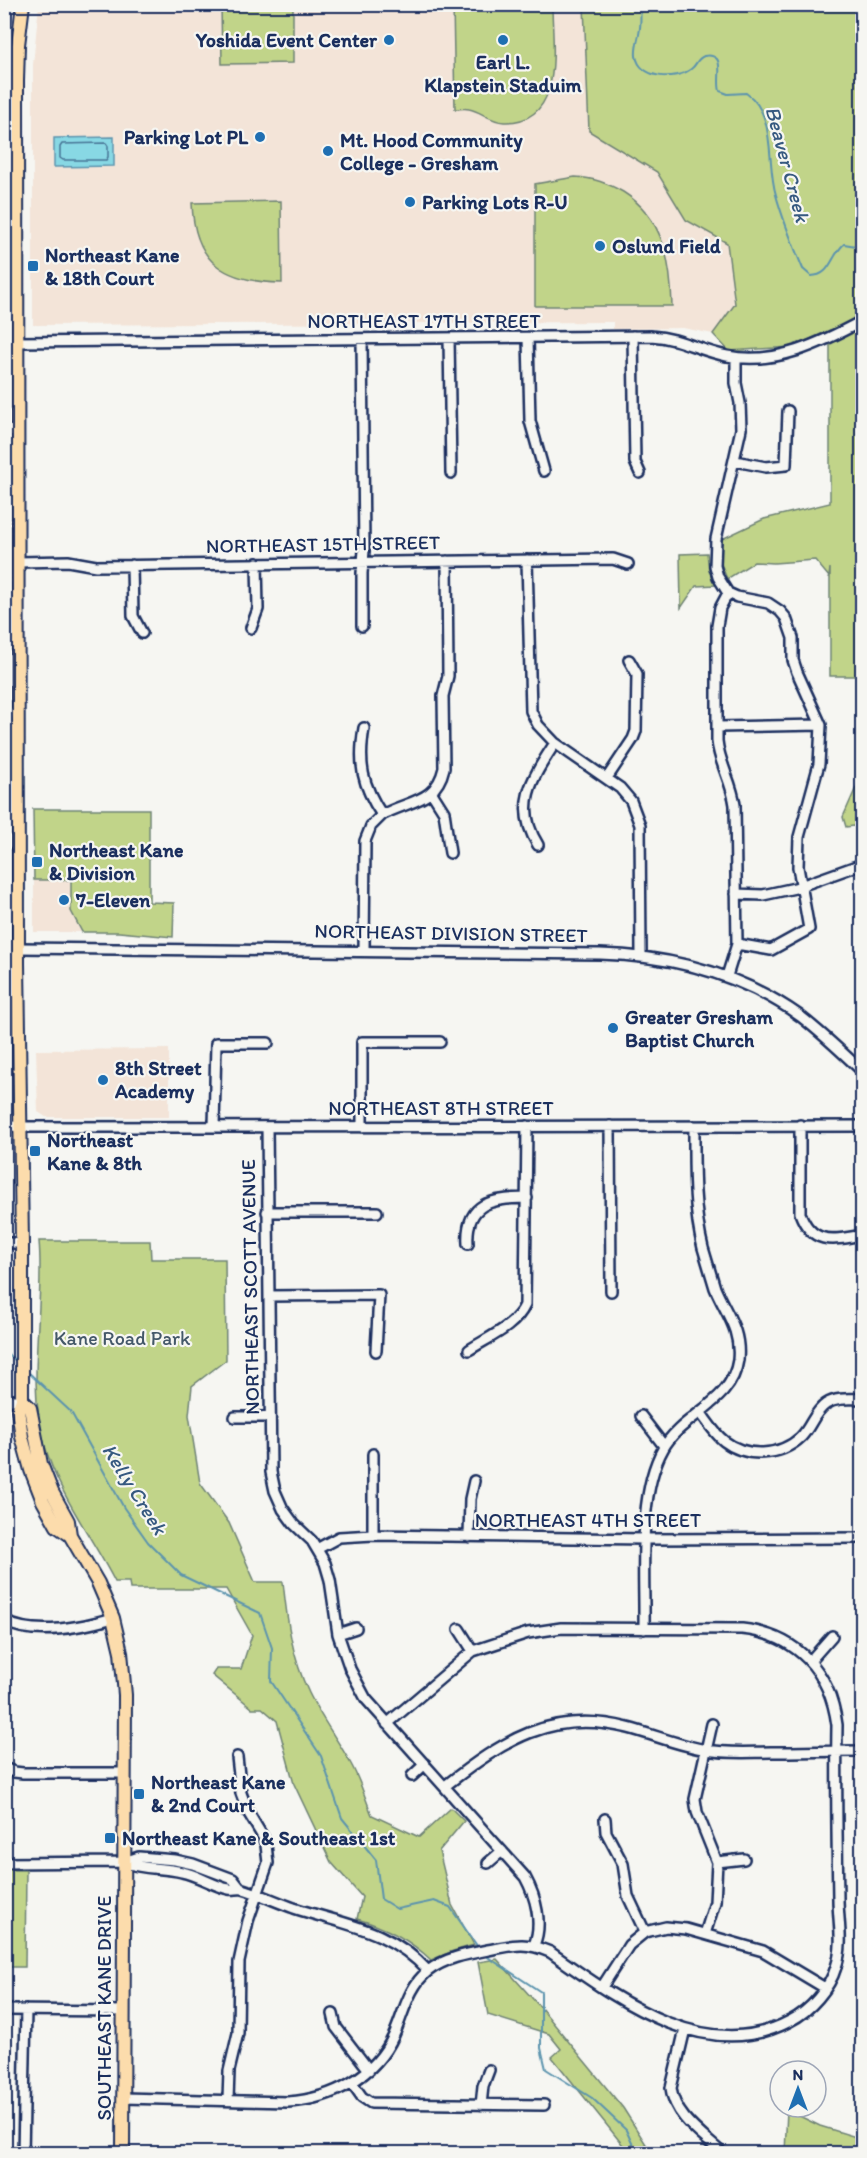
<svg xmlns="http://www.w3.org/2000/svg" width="867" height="2158" viewBox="0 0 867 2158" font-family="Itim,sans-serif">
<rect width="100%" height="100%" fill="#f6f6f2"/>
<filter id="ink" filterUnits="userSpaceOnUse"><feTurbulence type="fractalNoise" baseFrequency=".0167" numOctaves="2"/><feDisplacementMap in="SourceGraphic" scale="12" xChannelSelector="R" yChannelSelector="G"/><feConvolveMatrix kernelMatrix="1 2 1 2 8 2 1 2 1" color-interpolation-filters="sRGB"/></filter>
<g filter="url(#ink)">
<path fill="#f3e4d8" d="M39,4L584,5L589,130L657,172L686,220L727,242L735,304L713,334L683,328L613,329V322L33,325V65Z
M34,880H71V911L82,932H34Z
M169,1049V1117H46L38,1112L36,1050Z
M241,2146L529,2148V2153L241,2154Z"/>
<path fill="#c1d489" stroke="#6e8274" stroke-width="1.5" d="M221,5H293V63L222,64Z
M453,5H552C552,44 566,124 504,122C489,121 481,111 469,109C465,108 460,109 455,109Z
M584,5H862V688L858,676H830V568L829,577L815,560L774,563L754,562L727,579L720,561L722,539L764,519L830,503V330L792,347L729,351L713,334L735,304L727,243L686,220L657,172L589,131Z
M575,177C594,178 607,183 623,192C663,217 671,261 672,306H535V184Z
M281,201L282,283C226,282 194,264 192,203Z
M707,553L709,571L716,585L696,586L681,608L680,554Z
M862,774V825L846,827L843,817Z
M33,809H149V902L174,903L173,937L119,932H82L71,911V880H34Z
M39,1241H150L151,1259H225L226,1360L192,1386L189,1415L200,1483L229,1523L255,1582H283C287,1620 292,1658 309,1693C321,1718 338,1740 351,1764C360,1780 365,1798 372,1815L419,1837L451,1808L464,1821L439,1851L452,1905L474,1945L453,1951L431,1960C409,1939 386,1927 357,1919L362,1897L331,1862L294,1784L277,1721L262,1708H252L212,1675L216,1669H241L252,1635L226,1589H130L129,1582H115C91,1535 58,1494 44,1443C26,1378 45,1308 39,1241Z
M5,1870H26L25,1967H5Z
M497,1959L541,2008L623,2108L649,2149H626L552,2057L561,2049L549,2034L488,2015L478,1962Z
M787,2110L820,2126L859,2138L862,2134V2153H785Z"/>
<path fill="#88d8e4" stroke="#5c94ae" stroke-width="1.5" d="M114,137V166L54,167V138Z"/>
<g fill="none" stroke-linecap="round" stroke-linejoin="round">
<path stroke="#477394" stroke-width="1.5" d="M106,143L108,146V157L106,160H63L60,158V147L62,144Z"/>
<path stroke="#5c94ae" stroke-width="2" d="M641,4C640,12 641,20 640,28C639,38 635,46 636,56C640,79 675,81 691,69C697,65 696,59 704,56C708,55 713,55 717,59C722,65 717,82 720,91L728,94L746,93C777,114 766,163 776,195C783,220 793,245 803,269L811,276C831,276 830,257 844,244L862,247
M44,8L77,4
M4,1351L17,1362
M28,1372L71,1412L124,1508L148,1542L181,1575L260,1613L272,1648L271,1681L321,1756L342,1818L376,1860L381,1899L397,1909L434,1901L450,1907L480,1950
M483,1954L541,1992V2048L546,2069L592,2098L626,2130L637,2154"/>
<defs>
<path id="minor" d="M4,259H17
M633,336L635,462L640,473
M449,338L451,473
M528,338L530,421L544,471
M17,342L651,336C681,338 700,351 727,356C775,366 821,343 862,321
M736,358V383L740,403L741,429L716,539L715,566L718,577L728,593L737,597L768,603L780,611L786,618L793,638V660L797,672L821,725L819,764L799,837L798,867L809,929L771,950L737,944
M4,431L17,430
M735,461L766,467L786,465L788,411
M527,560L531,711L538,725L555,743L620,788L631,801L640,825L641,955
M18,562L68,561L96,566L613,559L628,564
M132,565L133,616L142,633
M362,626V573L364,551L362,339
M251,628L258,609L257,563
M4,713H18
M718,727L821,725
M364,728C358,764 362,785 382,815
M607,778L633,739L636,731L637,674L629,660
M432,793L444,812L450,853
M538,845C513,805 533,777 555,743
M736,894L763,895L795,888L862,864
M18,948L600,954C672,956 740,973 800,1016C822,1033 842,1052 862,1071
M364,951L365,841L371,826L382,815C409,800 436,803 444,768L443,696L448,676L447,561
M727,976L737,944L735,805C732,782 719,763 717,741V626L720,608L728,593
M4,1125L20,1127L862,1126
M800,1125V1213C812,1246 834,1240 862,1235
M610,1126L611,1291
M214,1127L216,1043H268
M267,1127L271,1472L275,1491L283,1509L294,1524L312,1541L325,1563L330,1580L338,1634L350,1669L366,1699L525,1877C536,1897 543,1924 534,1945
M362,1127V1042H440
M267,1212H377
M4,1243H22
M468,1244C465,1202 493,1198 527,1198
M269,1296L379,1295L376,1351
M469,1350C489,1337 515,1327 525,1305L527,1126
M4,1400H22
M700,1412C707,1421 714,1433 724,1441C746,1458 780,1457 801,1437C811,1427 814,1412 826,1404C837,1397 850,1399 862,1399
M641,1416L664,1446
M235,1417H269
M373,1535V1454
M469,1537L470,1499L474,1481
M317,1549L339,1537L373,1535L645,1539L862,1538
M4,1621C34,1637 82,1627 113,1618
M459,1629L473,1651
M644,1629C645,1575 637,1495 663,1449C682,1414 732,1404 738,1360C741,1329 726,1314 715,1288C711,1275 707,1261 703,1248C693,1208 694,1167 694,1126
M338,1634L356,1628
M810,1661L832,1636
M4,1768L14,1772L23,1773H124
M412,1776L425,1764
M445,1786C503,1741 552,1708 628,1728C655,1735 680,1746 707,1750C728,1754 750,1752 771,1752C802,1752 832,1751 862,1751
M605,1819L606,1832L623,1864L628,1896L645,1932
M124,1862C144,1870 161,1867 182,1872C198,1875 213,1886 229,1889C234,1890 238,1888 243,1889C260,1894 277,1902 294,1908C346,1925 390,1929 428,1971
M717,1862L744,1859
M4,1863L124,1862L139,1857L175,1860L193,1864L233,1879L240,1888
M488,1863L502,1851
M705,1934L715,1902L717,1862L697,1812L695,1799L712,1724
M602,1987L629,1945L645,1932L666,1927L686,1929L763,1951L825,1988
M4,2010L123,2011
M333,2014L336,2027L369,2070
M685,2029L671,2088C674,2117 703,2135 723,2154
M352,2083L362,2097L371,2103L544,2105
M123,2098L288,2102C332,2099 375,2077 394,2035C404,2013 408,1987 428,1971C445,1958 467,1954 488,1950C514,1945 524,1941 550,1952C617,1999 706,2066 790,2021C810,2011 830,1988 836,1967C844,1944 838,1921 838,1899C837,1841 836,1783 837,1725C830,1671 797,1635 742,1629L561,1628L528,1633L473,1651L387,1724
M228,2100L229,2071L238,2033L239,1962L248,1921L268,1863L266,1845L263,1837L248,1812L241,1793L237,1757
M481,2105L483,2086L489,2070
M23,2154L26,2010"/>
<path id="major" d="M23,4L18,45L17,81L18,963L22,1243V1400L18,1410L22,1437L31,1470L43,1501L57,1526L70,1535
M22,1400L30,1408L41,1464L52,1492L68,1521L70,1535L98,1583L113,1618L121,1652L125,1695L123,2154"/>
</defs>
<use href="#minor" stroke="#1b2f5e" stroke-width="14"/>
<use href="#major" stroke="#1b2f5e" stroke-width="16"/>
<use href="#minor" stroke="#f6f6f2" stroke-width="9"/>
<use href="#major" stroke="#fcdcac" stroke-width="12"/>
</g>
</g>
<g fill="#1f6fb2" stroke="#f6f6f2" stroke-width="2">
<circle cx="389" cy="40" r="6"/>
<circle cx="503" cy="40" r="6"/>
<circle cx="260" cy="137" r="6"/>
<circle cx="328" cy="151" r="6"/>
<circle cx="410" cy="202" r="6"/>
<circle cx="600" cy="246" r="6"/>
<rect x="27" y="260" width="12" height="12" rx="3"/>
<rect x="31" y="856" width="12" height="12" rx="3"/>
<circle cx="64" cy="900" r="6"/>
<circle cx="613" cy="1028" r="6"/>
<circle cx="103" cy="1080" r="6"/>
<rect x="29" y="1145" width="12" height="12" rx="3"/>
<rect x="133" y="1788" width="12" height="12" rx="3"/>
<rect x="104" y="1832" width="12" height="12" rx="3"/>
</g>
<g text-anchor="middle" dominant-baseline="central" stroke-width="4.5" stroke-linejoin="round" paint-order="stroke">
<g font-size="20" font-weight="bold" fill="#1b2f5e" stroke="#f6f6f2" text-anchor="start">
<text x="377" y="40" text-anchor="end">Yoshida Event Center</text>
<text x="503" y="62" text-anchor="middle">Earl L.<tspan x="503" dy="23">Klapstein Staduim</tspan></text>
<text x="248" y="137" text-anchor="end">Parking Lot PL</text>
<text x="340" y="140">Mt. Hood Community<tspan x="340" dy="23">College - Gresham</tspan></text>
<text x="422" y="202">Parking Lots R-U</text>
<text x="612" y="246">Oslund Field</text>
<text x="45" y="255">Northeast Kane<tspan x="45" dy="23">&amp; 18th Court</tspan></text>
<text x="49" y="850">Northeast Kane<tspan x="49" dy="23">&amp; Division</tspan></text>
<text x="76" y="900">7-Eleven</text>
<text x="625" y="1017">Greater Gresham<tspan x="625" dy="23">Baptist Church</tspan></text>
<text x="115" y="1068">8th Street<tspan x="115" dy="23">Academy</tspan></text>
<text x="47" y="1140">Northeast<tspan x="47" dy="23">Kane &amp; 8th</tspan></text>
<text x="151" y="1782">Northeast Kane<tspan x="151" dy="23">&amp; 2nd Court</tspan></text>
<text x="122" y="1838">Northeast Kane &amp; Southeast 1st</text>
</g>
<g font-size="20" fill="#1b2f5e" stroke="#f6f6f2">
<text x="424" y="321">NORTHEAST 17TH STREET</text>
<text transform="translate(323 544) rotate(-1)">NORTHEAST 15TH STREET</text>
<text transform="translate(451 933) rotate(1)">NORTHEAST DIVISION STREET</text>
<text x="441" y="1108">NORTHEAST 8TH STREET</text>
<text transform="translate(250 1287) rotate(-91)">NORTHEAST SCOTT AVENUE</text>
<text x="588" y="1520">NORTHEAST 4TH STREET</text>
<text transform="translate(104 2008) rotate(-90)">SOUTHEAST KANE DRIVE</text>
</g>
<g font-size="20" fill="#445869" stroke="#f6f6f2">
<text x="122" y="1338">Kane Road Park</text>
</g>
<g font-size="21" font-style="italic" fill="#365980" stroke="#f6f6f2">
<text transform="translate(788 164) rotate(75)">Beaver Creek</text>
<text transform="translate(135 1489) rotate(58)">Kelly Creek</text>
</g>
</g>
<rect width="867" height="2158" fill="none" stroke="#f6f6f2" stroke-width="24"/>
<rect x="12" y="12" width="843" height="2134" fill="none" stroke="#1b2f5e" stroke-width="2" filter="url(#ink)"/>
<g transform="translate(798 2089)"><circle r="28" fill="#f6f6f2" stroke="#9ea6b7" stroke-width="1.5"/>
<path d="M0-4.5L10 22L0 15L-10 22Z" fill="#1f6fb2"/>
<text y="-9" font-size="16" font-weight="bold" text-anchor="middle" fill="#1b2f5e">N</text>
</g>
</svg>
